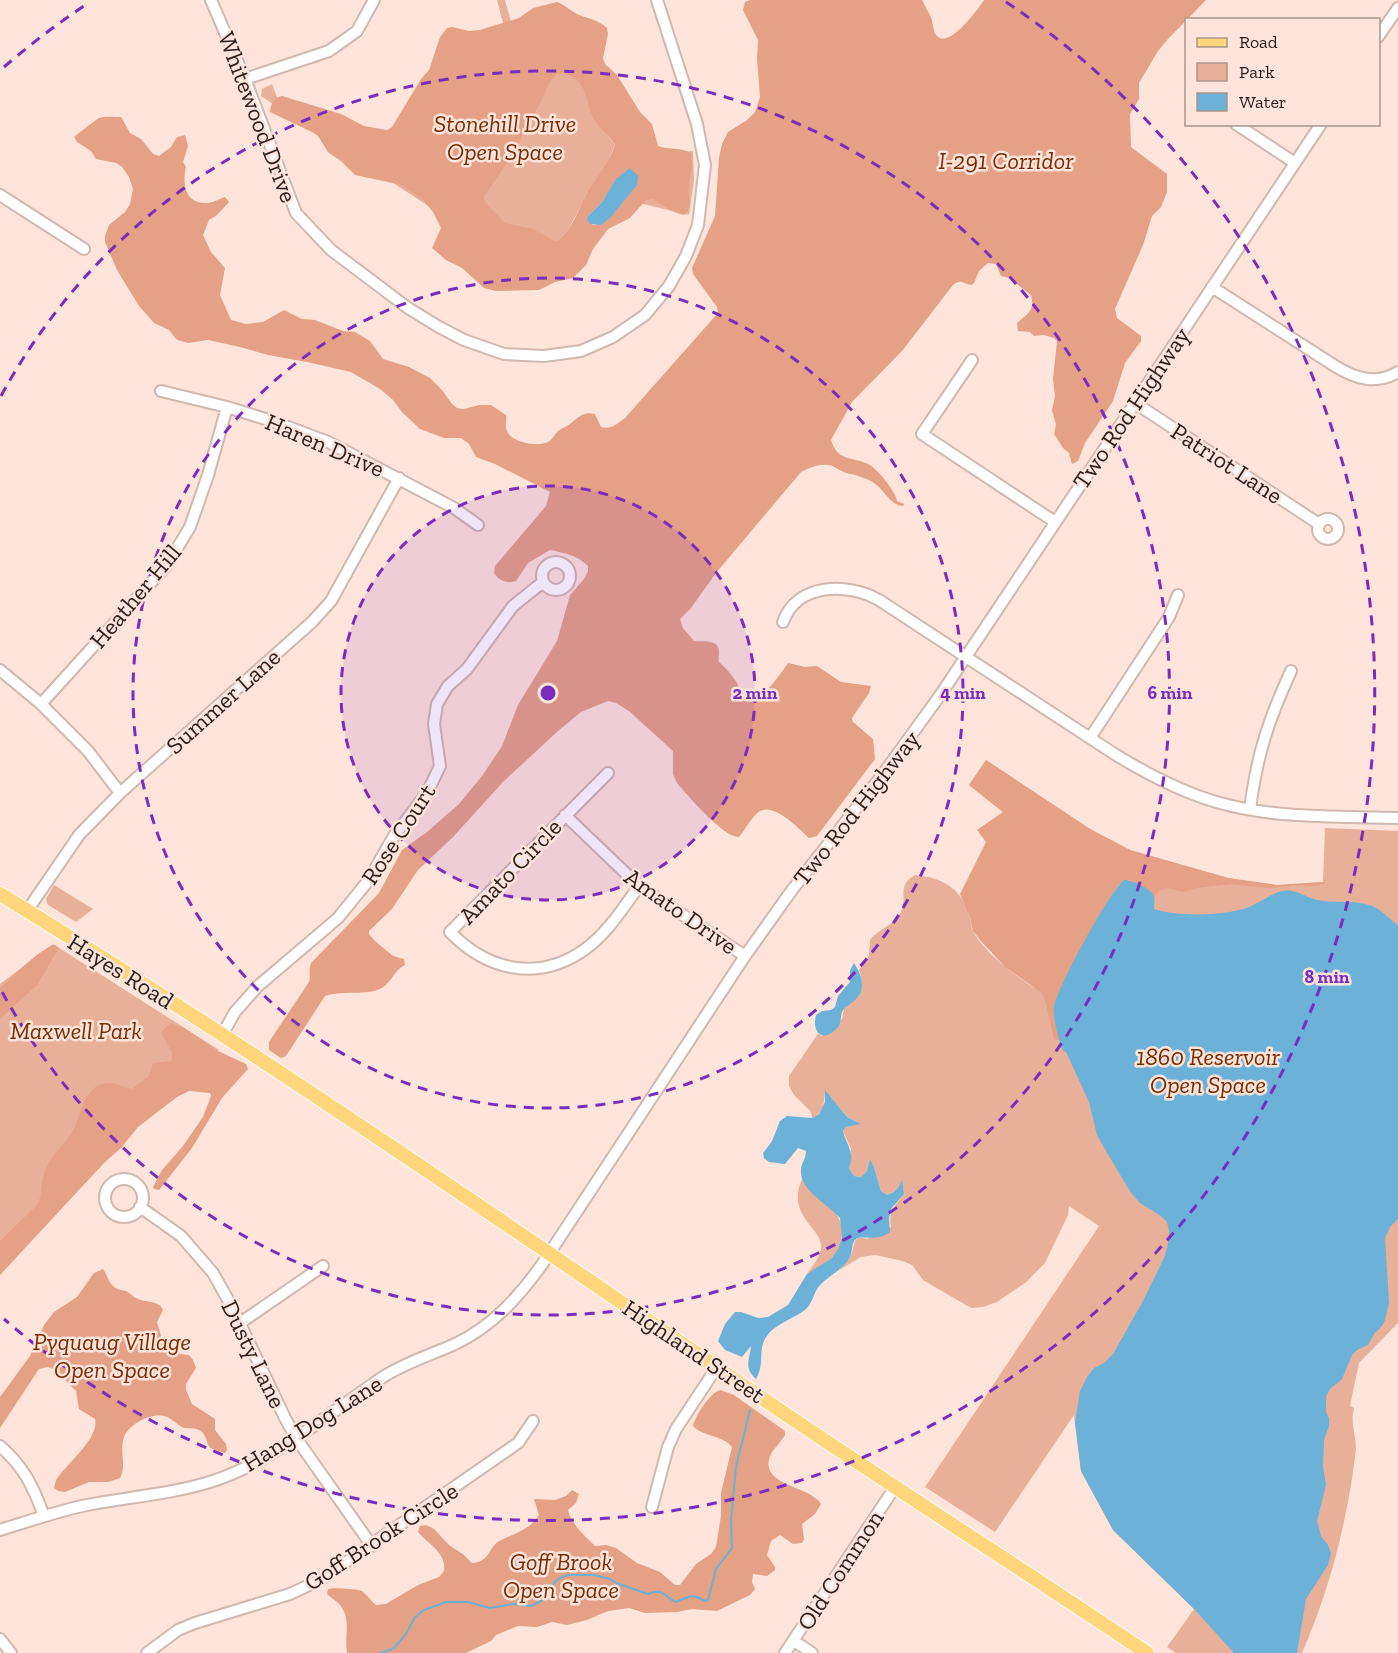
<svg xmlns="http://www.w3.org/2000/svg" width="1398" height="1653" viewBox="0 0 1398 1653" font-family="'Zilla Slab',serif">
<rect width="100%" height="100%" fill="#fee4da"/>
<path fill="#e9b099" d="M497,0H505L517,44L593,24L600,127L615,144L609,160L693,151L694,180L689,215L589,191L568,230L559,240L548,275L518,265L261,96L262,89L272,84L277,97L386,168L509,46Z
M986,760L1090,829L1130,850L1228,878L1277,885L1323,882L1325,828L1398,831V1323L1359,1363L1350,1406L1354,1408C1350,1423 1356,1435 1356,1449C1348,1519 1330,1589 1302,1653H1176L1167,1647L1194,1609L1113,1530L1081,1471L1074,1415L995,1532L925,1487L1099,1226L1069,1206L1068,1215L1045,1263L1025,1283L997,1302L983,1307L971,1308L923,1280L912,1265L903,1261L875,1255L861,1257L839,1270C844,1265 850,1259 852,1253C855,1242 854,1235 867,1239L891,1227C888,1211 895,1206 904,1194L902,1180C899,1188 895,1192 887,1195L881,1191L874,1167L870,1160L867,1171L861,1177L854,1176L849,1168L851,1149L843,1131L846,1127L859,1123L847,1117L825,1091C824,1104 824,1112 812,1118L811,1112L794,1095L789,1086V1076L818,1034L822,1036L842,1019L844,1009C857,997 866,988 859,970L869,956L870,940C878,929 895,925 901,912C908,896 896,886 915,875C944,878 961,888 970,917C971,921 971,927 973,931C981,949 1017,978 1035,988L1013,820L969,785Z
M54,885L93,909L76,922L48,905L46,899Z
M53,944L219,1050L131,1129L0,1272V984Z
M802,1179C809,1192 821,1199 832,1209C846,1222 845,1245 831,1259C824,1266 815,1269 807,1274C812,1267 819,1259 821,1249C825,1229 785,1217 802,1179Z"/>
<path fill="#e4a185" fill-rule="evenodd" d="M750,0H922C925,6 928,11 931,17C933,23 933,30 936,35C948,51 978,9 984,0H1206L1168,39L1158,51L1139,83V99L1130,114L1131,147L1167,174V192L1161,207L1152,216L1143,245L1115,309L1117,318L1141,336V341L1125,363L1113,401L1085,443L1078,461L1072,464L1069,453L1063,448L1054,434L1056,425L1052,410L1055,396L1053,379L1057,341L1054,338L1044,335L1034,336L1030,332L1018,331L1017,323C1028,313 1035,311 1031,295L1009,278L1001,276L996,264L988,263L979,271L974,283L972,285C963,284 961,278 953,285L902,351L852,402L831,440C838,462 851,456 868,464C877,468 896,492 897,501L904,504L903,506C893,506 885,493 878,486C868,477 856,476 844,472C838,470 834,465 827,465C819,464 809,468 801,472L716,573L691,608L680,619L683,628L694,641C702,642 719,638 719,652C719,655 718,658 719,662C726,668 732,675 737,683C740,688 740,696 745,700C757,709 782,672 788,663L805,667L817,666L841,682L871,686L869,693L852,718L853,722L873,739L875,759L817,836L809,838C799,829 775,803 760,811C752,816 745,830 739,837C724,838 688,796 677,783L673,774V751L629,711L616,703L608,701L581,712L558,731L503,782L453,837L418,870L392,909L369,931V934L376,942L393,956L404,959L405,965C394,970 392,982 382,988C367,996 342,990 325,996L286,1056L281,1058L269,1050V1042L309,982C311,976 308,970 311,963L379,893L402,850L427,832L459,804L482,776L502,746L518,705L557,641L570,595L584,579L588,571V566C577,555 564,553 550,550L528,563L516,581C508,584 499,581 494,573L495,566L546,506L550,492L495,464L476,457L469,444L461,438H444L420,429L402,412L393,400L380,389L351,372L307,362L268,355L240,347L208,340L188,343L177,340L169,330L154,323L139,306L117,270L105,242V236L109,225L125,212L130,204L133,189L129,177L122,167L116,163L96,159L91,151L77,142L74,137C75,136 97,119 99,118C104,116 115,117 121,117L130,133L141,139L153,154L159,156L171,147L177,137L185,135L188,146L183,162L186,167C182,184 185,204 207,203C213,203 219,199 225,197L229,202L217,215L209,220L203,235L211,252L225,268L220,295L231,320L246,324L263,322L284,310L302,319L315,320L343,331L355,332L370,341L383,359L409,367L430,378L442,390L452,404L457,408L464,409L479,405H491L506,415C507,421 504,428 508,433C514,443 539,447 548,442C552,440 555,434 558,431C562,428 566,427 570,424C579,417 583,411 595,414L601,427C611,430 617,424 625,418L718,313L717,307L693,274L692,268L715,216L719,158L722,144L728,132L747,120L755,112L760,97L757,59L758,40L743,10L745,2Z
M557,2C565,5 571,11 579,15C589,19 599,20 607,28L608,34L603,58L605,64L617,75L640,112L652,124L658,146C669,150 681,147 691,153C694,169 690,173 689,187C688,198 694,207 684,215C671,212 664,206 653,199L646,200L630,218L608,229L593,249L586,265L573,278L555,282L539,290L496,291L484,288L462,268L446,260L432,248L441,228L433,212L422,199L402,185L355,175L342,162L328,152L318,136L314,133L270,112C271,104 273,98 282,96L341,114L364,126L387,130L392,127L421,79L429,70L440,37L447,28L452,27L469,31L480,30L519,18L533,8ZM563,73C591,80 584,106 596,122C601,130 609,136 615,144C611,161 598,175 589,190C579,207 573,230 556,242L533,229L505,223L485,202L484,196L516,150L526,128L542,100L549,83L557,74ZM616,179L632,192C618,204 612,224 593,225L588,216L602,202Z
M986,760L1090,829L1130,850L1228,878L1277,885L1323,882L1325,884L1315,886L1301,885L1267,888L1231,884L1197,888L1184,892L1166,888L1159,891L1154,898L1151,892L1129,880L1118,885L1073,965L1057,1000L1054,1016L1061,1039L1059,1040L1054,1039L1046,1004L1042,993L1005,967L980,940L973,931L970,917L960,894L986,842L977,830L1003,812L969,785Z
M55,945L59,948L37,985L0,1019V988C13,977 40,948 55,945Z
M171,1023L184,1028L218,1051L246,1064L248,1069L222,1098L192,1148L159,1190L154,1189L153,1187L162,1170L183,1146L203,1117L211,1096L210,1093L189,1091L177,1097L138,1127L121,1148L105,1162L0,1275V1241L37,1205C43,1194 40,1184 44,1174C50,1155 66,1144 75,1127C81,1113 84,1091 101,1084C112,1080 121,1086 132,1089L149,1076L153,1063L171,1061L172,1053L161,1033L165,1028Z
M103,1269C107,1274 108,1281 113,1286C117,1290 121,1290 126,1291C130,1293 133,1297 138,1299C147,1303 159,1300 163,1310L157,1322C160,1331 163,1347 169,1353L189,1355L193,1360L196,1368L186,1384V1390L192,1404L215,1419V1430L226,1444L227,1450L225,1453L210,1448C207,1443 206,1436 202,1432C197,1427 190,1429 184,1428C177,1425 171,1417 164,1416C150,1413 129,1424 124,1437C119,1451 127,1466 120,1478L108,1482H89L65,1492L58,1491L54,1488L56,1480C66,1464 100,1438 95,1419L79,1409L76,1391L55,1370L48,1367L39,1369L0,1428V1397L30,1356L44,1325L54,1312L77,1297L94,1273Z
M720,1390L734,1395L785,1431V1435C781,1442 775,1447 771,1454C756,1486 810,1485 821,1504L815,1514L802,1524L804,1539L802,1543L793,1544L780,1535L771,1541L767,1555L775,1567V1570L767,1576L753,1574L752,1582L755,1589L750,1595L717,1611L692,1609L677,1612L645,1613L629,1608L608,1611L587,1620L567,1625L552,1622L537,1627L518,1626L496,1635L491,1641L466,1653H347C344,1639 351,1621 342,1608C339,1602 332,1599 327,1594L328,1589C333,1587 357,1589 362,1591C367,1595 371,1601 376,1605L386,1604L418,1585L439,1577L444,1571C447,1553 428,1544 418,1532L420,1526L426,1525L434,1529L449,1545L464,1555L472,1563C491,1562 488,1546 501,1540C516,1533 529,1530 539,1515L534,1499L555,1500L566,1496L572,1490L579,1494L576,1503L568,1510C570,1523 586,1537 595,1546L606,1545L616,1548L637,1563L660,1572L675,1585H680L696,1564L711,1554L716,1547L721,1516V1493L732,1447C723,1435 703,1437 693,1426C696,1415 709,1394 720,1390Z"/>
<path fill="#6cb1d8" d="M630,168L638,176L637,185L611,217L601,225L590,224L587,219L588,216L602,202L616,179Z
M1124,880C1131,880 1147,887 1152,893C1156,897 1154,904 1154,909C1178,917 1226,916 1249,907C1260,903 1270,894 1282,891C1294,888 1306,897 1317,900C1335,904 1355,899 1372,906C1382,910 1389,919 1398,925V1219L1390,1227L1385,1238L1389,1303L1385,1320L1382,1326L1374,1334L1368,1345L1357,1350L1352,1355L1342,1379L1329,1390L1326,1397V1412L1329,1418V1426L1324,1440L1323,1467L1326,1485L1317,1521L1321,1536L1328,1545L1331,1553L1328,1565L1306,1599L1297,1653H1234L1194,1609L1113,1530L1081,1471L1075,1423L1080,1391L1087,1377L1094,1368L1104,1363L1113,1354L1143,1301L1164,1258L1168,1244L1169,1231L1167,1222L1161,1216L1140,1203L1131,1193L1106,1151L1097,1135L1089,1102L1066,1052L1063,1051C1060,1044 1052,1016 1054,1007C1058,986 1108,894 1124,880Z
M854,963C862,975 867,990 854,1001C851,1004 846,1006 843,1010C840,1015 842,1022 838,1027C825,1043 811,1035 816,1015L822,1011L831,1010L835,1007L838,996L850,982V970Z
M825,1090L847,1117L861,1124L846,1127L843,1131C847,1147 855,1151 849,1168L854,1176L861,1177L867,1171L870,1159L874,1167L881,1191L887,1195C896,1192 899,1188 902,1179L904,1194L891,1209L889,1218L890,1232C878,1242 860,1235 856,1239C851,1243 853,1251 850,1257C843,1271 826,1276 817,1289C813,1296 812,1303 806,1309C793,1320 774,1323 765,1339C758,1351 765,1364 756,1379C743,1367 750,1359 751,1346L742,1357L725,1350L718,1341L725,1324L735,1312H741L758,1318L768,1317L788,1305L807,1274L832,1258L838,1249L842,1238L840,1218C828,1204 799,1190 801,1170C801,1163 806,1159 806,1151L798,1148L785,1164L769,1162L764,1158L763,1153L772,1141L780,1121L787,1116L812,1118L819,1114L825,1102Z"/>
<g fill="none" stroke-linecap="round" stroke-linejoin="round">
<path stroke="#6cb1d8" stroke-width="2" d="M381,1653L394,1648L406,1634L415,1617L424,1610L446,1602H468L490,1608L513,1604L531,1606L543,1600L554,1583L560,1578L568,1575H594L610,1579L616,1583L648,1594C662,1588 664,1595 675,1602L691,1596L697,1597L705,1601L708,1600L716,1569L732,1548L731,1520L736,1467L750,1410"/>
<defs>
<path id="minor" d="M211,0L245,79L296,213L331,250L408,308L439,327L464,340L504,354L544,356L581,351L613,337L645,315L669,286L686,256L698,225L705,165L697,124L657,0
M1378,37L1398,8
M245,79L329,51L357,31L374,0
M1236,124L1295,163
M0,195L84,249
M1212,287L1335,366C1356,379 1376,385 1398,372
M972,360L922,434L1055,522
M161,391L227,407L275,422L328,442L454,508L478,525
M1135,403L1319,524
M1318 529a10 10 0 1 1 20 0a10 10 0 1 1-20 0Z
M542 576a14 14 0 1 1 28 0a14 14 0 1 1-28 0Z
M783,622C797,583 847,582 879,600L1116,755C1149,775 1183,793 1220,803C1277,819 1339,816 1398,818
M0,670L41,704L88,751L120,793
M41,704L167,565L190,527L208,475L227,407
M1090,738L1169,617L1178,595
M608,773L450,932C488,971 538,982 584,950C607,934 623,908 639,886
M1250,809C1257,755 1268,721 1291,671
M565,815L639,886L745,956
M27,911L79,835L120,793L312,622L331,601L399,478
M222,1035L235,1012L257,987L338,918L368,881L394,836L427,793L440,766L434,724L437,704L448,686L467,669L513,606L543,582
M105 1198a19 19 0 1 1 38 0a19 19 0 1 1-38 0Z
M140,1207L181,1236L213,1273L232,1307L285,1418L296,1438L372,1546
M240,1323L323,1266
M0,1446C24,1467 33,1486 44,1516
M652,1507L668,1447L676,1429L717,1367
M0,1530C29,1521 58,1511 87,1505C129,1497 172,1494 213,1481C272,1462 331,1412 383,1377C405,1363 430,1355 453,1345C492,1327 519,1297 543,1263L745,956L792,890L883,774L941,694L1321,124
M0,1639L11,1653
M794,1641L812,1653
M147,1653L178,1630L195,1623L290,1594L320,1580L518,1443L533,1421
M785,1653L895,1487"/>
<path id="major" d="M0,894C263,1055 517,1232 772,1405C896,1489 1023,1570 1147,1653"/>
</defs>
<use href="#minor" stroke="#d1b8ae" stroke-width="14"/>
<use href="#major" stroke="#fff" stroke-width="16"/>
<use href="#minor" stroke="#fff" stroke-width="10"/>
<use href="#major" stroke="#ffd67c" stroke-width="14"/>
</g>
<circle cx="548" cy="693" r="207" fill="#7b2cbf" fill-opacity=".12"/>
<g fill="none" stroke="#7b2cbf" stroke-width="3" stroke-dasharray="10 8">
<circle cx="548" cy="693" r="207"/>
<circle cx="548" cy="693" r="415"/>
<path d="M1 396A622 622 0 1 1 1 990"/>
<path d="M4 67A829 829 0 0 1 90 2M1006 2A829 829 0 1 1 4 1319"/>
</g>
<g text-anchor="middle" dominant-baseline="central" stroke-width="5" stroke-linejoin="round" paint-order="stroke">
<g font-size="24" fill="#271e1a" stroke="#fee4da">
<text transform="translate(258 117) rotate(69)">Whitewood Drive</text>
<text transform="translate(1131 408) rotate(-56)">Two Rod Highway</text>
<text transform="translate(325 445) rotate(23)">Haren Drive</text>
<text transform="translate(1227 463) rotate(33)">Patriot Lane</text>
<text transform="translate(135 596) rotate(-50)">Heather Hill</text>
<text transform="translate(223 701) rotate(-42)">Summer Lane</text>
<text transform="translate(856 808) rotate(-52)">Two Rod Highway</text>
<text transform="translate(398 834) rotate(-57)">Rose Court</text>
<text transform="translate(510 871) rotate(-46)">Amato Circle</text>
<text transform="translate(681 911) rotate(35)">Amato Drive</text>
<text transform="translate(121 971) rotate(32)">Hayes Road</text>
<text transform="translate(694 1351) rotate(34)">Highland Street</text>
<text transform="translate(254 1354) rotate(64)">Dusty Lane</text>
<text transform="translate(312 1423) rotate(-32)">Hang Dog Lane</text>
<text transform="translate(381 1536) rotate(-33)">Goff Brook Circle</text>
<text transform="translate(840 1570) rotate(-57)">Old Common</text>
</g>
<g font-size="24" font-style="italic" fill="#7a2c00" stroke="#fee4da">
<text x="505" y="123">Stonehill Drive<tspan x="505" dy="28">Open Space</tspan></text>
<text x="1006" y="160">I-291 Corridor</text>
<text x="76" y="1030">Maxwell Park</text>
<text x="1208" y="1056">1860 Reservoir<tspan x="1208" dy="28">Open Space</tspan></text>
<text x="112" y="1341">Pyquaug Village<tspan x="112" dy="28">Open Space</tspan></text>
<text x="561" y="1561">Goff Brook<tspan x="561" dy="28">Open Space</tspan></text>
</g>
</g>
<circle cx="548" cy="693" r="9" fill="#7b2cbf" stroke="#fee4da" stroke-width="3"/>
<g font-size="18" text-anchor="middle" font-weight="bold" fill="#7b2cbf" stroke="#fee4da" stroke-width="5" stroke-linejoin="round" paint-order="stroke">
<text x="755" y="699">2 min</text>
<text x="963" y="699">4 min</text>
<text x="1170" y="699">6 min</text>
<text x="1327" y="983">8 min</text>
</g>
<rect x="1185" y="18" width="195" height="108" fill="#fee4da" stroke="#a8958d" stroke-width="1.5"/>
<rect x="1197" y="38" width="30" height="9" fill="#ffd67c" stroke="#a8958d" stroke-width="1.5"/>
<text x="1239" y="48" font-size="18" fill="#271e1a">Road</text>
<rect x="1197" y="63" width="30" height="18" fill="#e9b099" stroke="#a8958d" stroke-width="1.5"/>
<text x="1239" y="78" font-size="18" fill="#271e1a">Park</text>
<rect x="1197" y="93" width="30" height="18" fill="#6cb1d8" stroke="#a8958d" stroke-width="1.5"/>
<text x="1239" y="108" font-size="18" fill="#271e1a">Water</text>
</svg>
